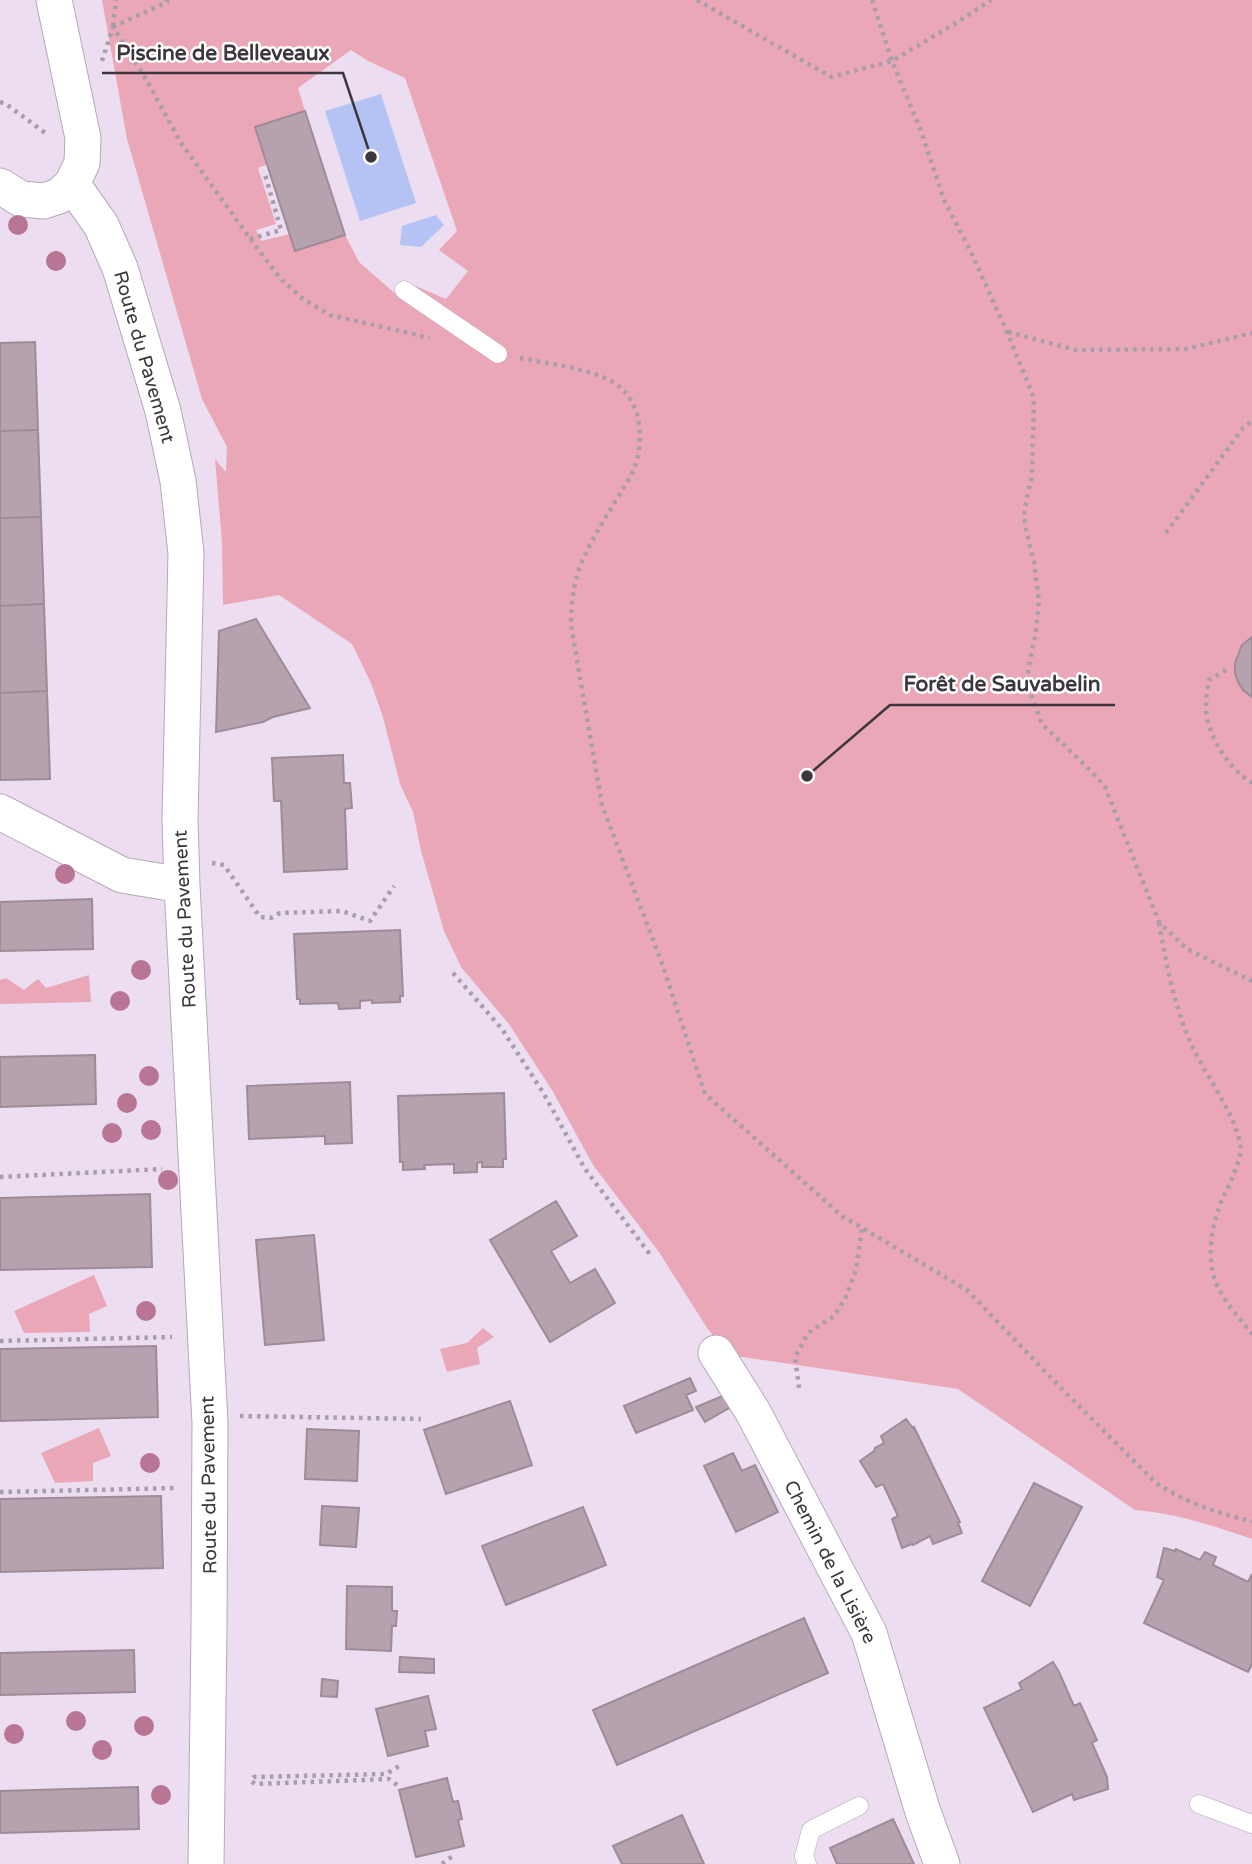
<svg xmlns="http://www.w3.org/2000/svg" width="1252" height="1864" viewBox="0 0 1252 1864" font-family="'Varela Round',sans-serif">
<rect width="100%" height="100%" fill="#ecdef0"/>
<path fill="#eaa7b7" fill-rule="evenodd" d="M102,0H1252V1539C1214,1526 1175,1513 1135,1510L958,1389L736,1356L723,1347L707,1328L659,1252L593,1165L552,1090L509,1024L461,967L444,931L421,851L413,812L400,784L383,717L371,683L352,644L279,595L223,605L222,542L215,459L226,472L227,447L202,399L127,139ZM351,50L368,61L405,78L457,231L439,250L468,271L446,299L411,284L398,296L359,262L345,235L296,251L290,234L261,241L256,230L276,224L258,168L268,164L256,127L305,111L298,88Z
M89,975L91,1002L0,1004V980L6,978L24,990L38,979L46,988Z
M94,1275L107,1306L89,1314L90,1332L24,1333L14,1311Z
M483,1328L494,1337L477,1348L480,1364L447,1372L440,1349L467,1343Z
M99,1428L111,1456L93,1463V1481L55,1483L41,1453Z"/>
<path fill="#b4c3f3" d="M381,94L416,203L360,221L325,111Z
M436,215L444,225L421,247L400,245L402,226Z"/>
<path fill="#b6a2ae" stroke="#9e8b97" stroke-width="2" d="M305,111L345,235L295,251L255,127Z
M35,342L38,430L0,431V343Z
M38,430L41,517L0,518V431Z
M41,517L44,604L0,606V518Z
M44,604L47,691L0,693V606Z
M256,619L310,708L273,717L263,722L216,732L219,631Z
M1252,637V697L1243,690L1238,682L1235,673V663L1242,645Z
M47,691L50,779L0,780V693Z
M343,755L344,783H350L352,808L345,809L347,869L284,872L281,801H274L272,758Z
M92,899L93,949L0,951V902Z
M400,930L403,996H400V1002L372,1003V1000L360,1001V1008L339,1009L338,1003L300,1004V999H297L294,934Z
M95,1055L96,1104L0,1107V1057Z
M350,1082L352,1143L325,1144V1136L249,1139L247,1086Z
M504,1093L506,1159H503V1167H482V1162L477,1163V1172L454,1173V1164L424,1165L425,1169L403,1170V1162H400L398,1096Z
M150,1194L152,1267L0,1270V1198Z
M556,1201L577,1236L551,1251L570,1283L595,1269L615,1303L550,1342L490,1240Z
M314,1235L324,1340L265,1345L256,1240Z
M156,1346L158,1417L0,1421V1349Z
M690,1378L696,1391L686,1395L693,1410L636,1433L624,1406Z
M730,1393L736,1404L705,1422L696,1407Z
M510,1401L532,1465L446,1494L424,1430Z
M906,1419L913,1428L914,1427L960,1522L958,1523L962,1533L933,1544L930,1536L913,1545L912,1544L902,1548L892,1519L898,1516L883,1484L876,1487L860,1461L874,1451L875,1448L884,1443L881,1436Z
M307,1429L359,1431L357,1481L305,1479Z
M733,1453L742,1471L755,1465L778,1512L736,1532L704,1466Z
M1034,1483L1082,1507L1030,1606L982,1581Z
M161,1496L163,1568L0,1572V1499Z
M322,1506L359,1508L356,1547L320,1545Z
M583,1507L606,1565L506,1605L482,1546Z
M1164,1548L1175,1551L1176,1549L1200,1560L1205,1552L1216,1557L1213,1565L1248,1582L1252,1574V1664L1248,1672L1144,1623L1164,1580L1157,1577Z
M347,1586L392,1587V1611H397L396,1626H392L391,1651L346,1649Z
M804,1618L828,1673L617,1765L593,1710Z
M134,1650L135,1692L0,1695V1653Z
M400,1657L434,1659V1673L399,1672Z
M1053,1662L1059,1672L1074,1706L1080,1703L1097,1740L1092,1743L1107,1777L1108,1789L1074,1800L1072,1794L1033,1812L984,1708L1022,1689L1019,1683Z
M322,1679L338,1681L337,1697L321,1696Z
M428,1696L436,1729L425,1731L428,1746L388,1756L376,1709Z
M447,1778L453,1802L458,1801L462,1819L458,1820L464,1846L416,1857L399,1790Z
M138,1787L139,1829L0,1833V1791Z
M682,1815L704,1864H622L613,1846Z
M893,1819L914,1864H837L830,1848Z"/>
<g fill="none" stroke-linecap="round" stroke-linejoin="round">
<defs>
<path id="lane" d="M404,290L498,354
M1199,1804L1252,1824
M807,1864L804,1856L811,1830L859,1806"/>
<path id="street" d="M72,184L101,225L120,268L163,411L178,481L186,553L180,820L182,885L210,1423L209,1628L206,1864
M0,186L21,199L44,201L59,196L72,184L82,163L83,138L54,0
M0,812L122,875L182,885
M716,1353L753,1412L869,1633L923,1812L942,1864"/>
</defs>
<use href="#lane" stroke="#b4a8b9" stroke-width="19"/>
<use href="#street" stroke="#b4a8b9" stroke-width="37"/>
<path stroke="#a89dab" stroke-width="4.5" stroke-dasharray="3.5 5" stroke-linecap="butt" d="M697,0L831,77L892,61L956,23L991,0
M872,0L892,61L921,131L944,200L970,250L1007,332L1034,398L1032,476L1026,502L1024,515L1026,530L1034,562L1039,602L1035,637L1028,670L1029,689L1042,724L1092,772L1105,787L1159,922L1187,949L1252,981
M113,26L116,0
M113,27L167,2V0
M102,61L113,27L143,74L181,143L257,248L281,279L303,299L330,315L430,338
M0,102L6,104L48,135
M250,239L281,230L264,171
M1008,332L1076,350L1186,349L1252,333
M520,358C549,364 582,367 609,380C641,395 646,438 634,469C631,477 625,485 621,492C608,514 594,535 584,557C574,578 571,602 571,625L602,805L663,966L705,1094L842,1216L967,1290L1061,1388L1156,1483C1185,1502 1218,1514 1252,1521
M1166,533L1243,428L1252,421
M1226,670L1209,680C1208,687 1206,695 1206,703C1205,733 1227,767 1252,783
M212,863L224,865L260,917L271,918L280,913L342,911L370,921L394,886
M1159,923C1166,962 1173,1000 1188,1037C1203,1073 1230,1104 1240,1142C1243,1154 1236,1168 1232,1178C1228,1189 1222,1198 1219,1208C1210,1232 1206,1268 1220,1291C1228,1306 1241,1320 1252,1334
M453,973L502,1029L544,1094L585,1169L652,1257
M0,1177L162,1169
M0,1341L172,1337
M799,1388L795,1357L808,1333L834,1316L846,1297L856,1270L862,1228
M240,1416L421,1419
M0,1492L178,1488
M397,1785L389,1779L255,1784L251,1781L254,1777L386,1774L399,1766
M442,1864L454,1855"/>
<use href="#lane" stroke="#fff" stroke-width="18"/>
<use href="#street" stroke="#fff" stroke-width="35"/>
</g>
<g fill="#b87694">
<circle cx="18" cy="225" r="10"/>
<circle cx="56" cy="261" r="10"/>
<circle cx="65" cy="874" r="10"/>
<circle cx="141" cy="970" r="10"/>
<circle cx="120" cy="1001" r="10"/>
<circle cx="149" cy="1076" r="10"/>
<circle cx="127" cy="1103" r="10"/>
<circle cx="151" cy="1130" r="10"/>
<circle cx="112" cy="1133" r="10"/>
<circle cx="168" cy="1180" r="10"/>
<circle cx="146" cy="1311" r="10"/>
<circle cx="150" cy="1463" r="10"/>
<circle cx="76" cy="1721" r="10"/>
<circle cx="144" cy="1726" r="10"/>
<circle cx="14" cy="1734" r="10"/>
<circle cx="102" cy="1750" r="10"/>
<circle cx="161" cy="1795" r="10"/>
</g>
<g text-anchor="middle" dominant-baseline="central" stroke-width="5" stroke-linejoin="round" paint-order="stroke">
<g font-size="19" fill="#3c373e" stroke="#fff">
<text transform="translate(144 357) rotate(74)">Route du Pavement</text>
<text transform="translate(185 919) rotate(-93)">Route du Pavement</text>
<text transform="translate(209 1485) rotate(-91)">Route du Pavement</text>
<text transform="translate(830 1562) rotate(63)">Chemin de la Lisière</text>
</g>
</g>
<path fill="none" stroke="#3c373e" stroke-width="2.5" d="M371 157L343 73H102M807 776L890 705H1115"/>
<g fill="#3c373e" stroke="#fff" stroke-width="2.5">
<circle cx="371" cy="157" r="7"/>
<circle cx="807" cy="776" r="7"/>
</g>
<g font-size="21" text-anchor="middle" font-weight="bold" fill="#3c373e" stroke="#fff" stroke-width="5" stroke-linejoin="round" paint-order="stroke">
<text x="223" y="60">Piscine de Belleveaux</text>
<text x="1002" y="691">Forêt de Sauvabelin</text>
</g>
</svg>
